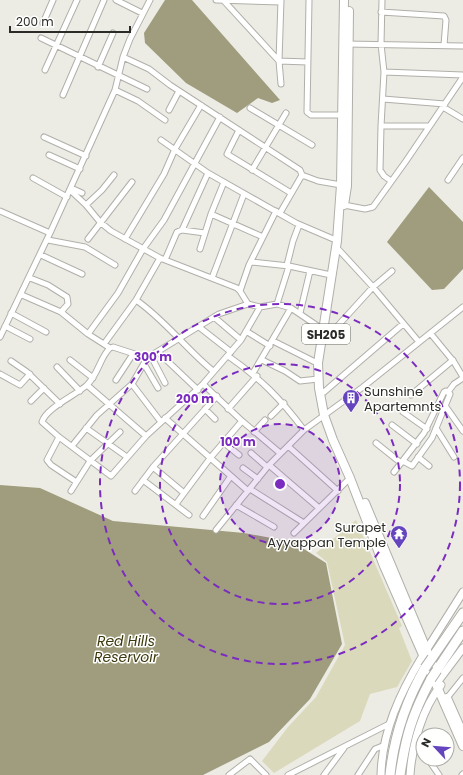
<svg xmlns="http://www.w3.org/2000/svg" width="463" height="775" viewBox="0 0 463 775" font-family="Poppins,sans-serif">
<rect width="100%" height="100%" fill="#ecece5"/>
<path fill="#dbd9bb" d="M356,520L402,626L399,628L412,661L397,687L370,694L360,721L274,773L262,761L288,727L316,697L345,645L327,562L316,553Z"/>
<path fill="#9f9d7d" d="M165,0H192L280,100L272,103L258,98L237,113L186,83L145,43L144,33Z
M429,187L463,222V269L444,289L432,290L387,242Z
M0,485L40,488L113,521L244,533L293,542L326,563L342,644L310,699L269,742L203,775H0Z"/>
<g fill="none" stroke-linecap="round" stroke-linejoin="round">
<defs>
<path id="street" d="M116,0L142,13
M216,0L281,2
M309,0L307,112L311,115H341
M382,0L381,44L384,72L463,75
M224,1L279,61L308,62
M381,12L444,16L446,20L444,45
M43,23L53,0
M41,38L147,89
M346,44L463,46
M123,57L149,69L170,85L300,170L302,175L280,213
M98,67L113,33
M45,70L77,0
M281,84L279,61L281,0
M115,90L138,101L165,120
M63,95L104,0
M383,99L445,104
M443,107L463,119
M250,108L312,145
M169,110L179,91
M381,126L384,72
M239,130L227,154L291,193
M44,137L86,156
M161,140L208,173L296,223L338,241
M49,155L80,169
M252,170L286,113
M302,175L318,181L341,185
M33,178L67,197
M448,180L463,158
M391,181L384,176L380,170L381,126H429
M71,188L82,193
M70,190L86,205L100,222L111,231L160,258L237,288L240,291L248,304
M86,205L102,190L114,175
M344,205L365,209L373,207L406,161L463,77
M0,211L50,233L0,337
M211,214L263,237
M182,230L208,173
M50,233L115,90L123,57L130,39L150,0
M88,239L132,182
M125,239L164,174L175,149L201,105
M48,240L85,247L115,265
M200,249L211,214L224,182
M339,250L373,287L419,342
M41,255L82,274
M165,260L177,232L182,230L205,233
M251,262L289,266L331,275
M287,265L293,241L299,225
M30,278L48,285L67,297L68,304L61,312
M212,278L244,194
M240,291L249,265L276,211
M22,295L61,312L88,334L110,348
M136,300C165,320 186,349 213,371
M277,304L289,266
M260,307L241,340L203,384L146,436L111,476L59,437L42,422C46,408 76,395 87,385C99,373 100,357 110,348L113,347L147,358L219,314L248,304L260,307L277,304L291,308L322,329L333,331L373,287L392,271
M11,313L46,332
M300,313L310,271
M214,317L241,340
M5,326L30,339
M199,327L231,352
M246,331L270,346
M88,334L118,293L143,249L164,220L220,117
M431,334L454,362L463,377
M273,341L319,364
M104,344L136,300L160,258
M158,352L198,390
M151,356L165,383
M228,356C261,379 280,398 304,430
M70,360L93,378
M262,360L285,371L300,381L318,379
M11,361L27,372L60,404
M144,364L158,388
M57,367L80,391
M253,373L291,308
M0,374L20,385L30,374
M116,380L133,354
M132,384L161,422
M203,384L242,421L280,453
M87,385L146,436
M324,392L403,324
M448,392L454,384L463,378
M411,395L453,360
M31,401L44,388
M446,407L463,431
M205,409L215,419
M228,409L257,376
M403,412L427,429
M271,416L284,403
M165,418L248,491
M392,425L417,444
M86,428L127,457
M436,428L454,457
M254,432L265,420
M59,437L47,460L51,465L75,481
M223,442L239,455
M376,443L401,463
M72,446L97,415L132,384L147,358
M288,446L338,491
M251,453L267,467
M418,457L429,466
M269,465L319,508
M153,467L184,493
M243,468L258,479
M394,472L424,433L444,392L446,391L450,394L432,438L412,466L403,461
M143,480L189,515
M250,489L304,523
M71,491L90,461L120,432
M135,491L153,467L217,396
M176,504L211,457L242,421
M236,505L274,527
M203,516L231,476
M216,530L269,465L304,430L363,387L463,307
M294,533L350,478
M447,698L463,678
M415,743L423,753
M428,759L439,775
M229,775L250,759L266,775
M288,775L389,724
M324,775L344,748
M358,775L375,749L385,745
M462,775L463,774"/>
<path id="secondary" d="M427,649L463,592
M439,680L463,648
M381,775C382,732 400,693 422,657
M410,775C412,745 422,709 441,685"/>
<path id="primary" d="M344,0L341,185L337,241L318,363L319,388L324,415L333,440L350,478L384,566L463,746
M344,205L347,186L349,11
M365,503L438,677
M447,698L463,734"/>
<path id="highway" d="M432,658L463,613
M437,670L463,631
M390,775C394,737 406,701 425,668
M400,775C406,735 412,715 431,679"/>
</defs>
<use href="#street" stroke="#b0afa9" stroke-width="7"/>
<use href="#secondary" stroke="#b0afa9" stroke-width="9"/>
<use href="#primary" stroke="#b0afa9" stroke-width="10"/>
<use href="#highway" stroke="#b0afa9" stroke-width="11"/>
<use href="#street" stroke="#fff" stroke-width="5"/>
<use href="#secondary" stroke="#fff" stroke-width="7"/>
<use href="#primary" stroke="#fff" stroke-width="8"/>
<use href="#highway" stroke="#fff" stroke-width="9"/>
<defs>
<path id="highway-bridge" d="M425,668L432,658
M431,679L437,670"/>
</defs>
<use href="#highway-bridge" stroke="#b0afa9" stroke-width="11" stroke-linecap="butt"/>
<use href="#highway-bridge" stroke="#fff" stroke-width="9"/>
</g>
<circle cx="280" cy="484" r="60" fill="#7b2cbf" fill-opacity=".12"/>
<g fill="none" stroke="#7b2cbf" stroke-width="2" stroke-dasharray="7 5">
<circle cx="280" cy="484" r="60"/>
<circle cx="280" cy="484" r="120"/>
<circle cx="280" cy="484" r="180"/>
</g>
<defs>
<symbol id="building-pin" viewBox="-11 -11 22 30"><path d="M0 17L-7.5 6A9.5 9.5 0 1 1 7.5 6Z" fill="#6545bd" stroke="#fffffe"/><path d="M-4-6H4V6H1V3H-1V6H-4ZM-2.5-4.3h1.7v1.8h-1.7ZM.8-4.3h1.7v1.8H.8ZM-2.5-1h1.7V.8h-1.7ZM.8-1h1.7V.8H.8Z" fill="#fff"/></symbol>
<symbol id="temple-pin" viewBox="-11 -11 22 30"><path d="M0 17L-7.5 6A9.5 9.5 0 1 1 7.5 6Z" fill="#6545bd" stroke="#fffffe"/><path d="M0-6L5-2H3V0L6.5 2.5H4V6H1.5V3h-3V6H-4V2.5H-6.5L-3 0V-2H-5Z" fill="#fff"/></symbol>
</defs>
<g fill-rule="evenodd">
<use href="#building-pin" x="341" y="388" width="20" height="27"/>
<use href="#temple-pin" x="389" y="524" width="20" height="27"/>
</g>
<g text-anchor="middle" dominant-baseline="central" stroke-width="3" stroke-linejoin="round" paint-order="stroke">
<rect fill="#fffffe" stroke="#6b6b68" stroke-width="1" x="302" y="324" width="48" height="20" rx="3"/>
<g font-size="12" font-weight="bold" fill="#2b2b28">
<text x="326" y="334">SH205</text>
</g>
<g font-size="13" fill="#2b2b28" stroke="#fffffe" text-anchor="start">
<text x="364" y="391">Sunshine<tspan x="364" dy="15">Apartemnts</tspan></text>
<text x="386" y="527" text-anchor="end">Surapet<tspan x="386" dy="15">Ayyappan Temple</tspan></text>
</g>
<g font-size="14" font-style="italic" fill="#3c380e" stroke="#fffffe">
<text x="126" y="641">Red Hills<tspan x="126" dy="16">Reservoir</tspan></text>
</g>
</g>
<circle cx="280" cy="484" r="6" fill="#7b2cbf" stroke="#fffffe" stroke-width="2"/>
<g font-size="12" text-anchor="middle" font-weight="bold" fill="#7b2cbf" stroke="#fffffe" stroke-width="3" stroke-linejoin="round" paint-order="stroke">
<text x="153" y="361">300 m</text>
<text x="195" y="403">200 m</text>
<text x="238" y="446">100 m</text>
</g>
<g transform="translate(435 747) rotate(296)"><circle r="19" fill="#fffffe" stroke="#aaaaa8"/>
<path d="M0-3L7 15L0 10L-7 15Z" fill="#6545bd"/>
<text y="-6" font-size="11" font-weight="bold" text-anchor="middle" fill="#2b2b28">N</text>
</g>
<path d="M10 26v6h120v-6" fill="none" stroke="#2b2b28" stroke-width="2"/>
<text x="16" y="26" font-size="12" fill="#2b2b28" stroke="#fffffe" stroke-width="3" paint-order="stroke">200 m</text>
</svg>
